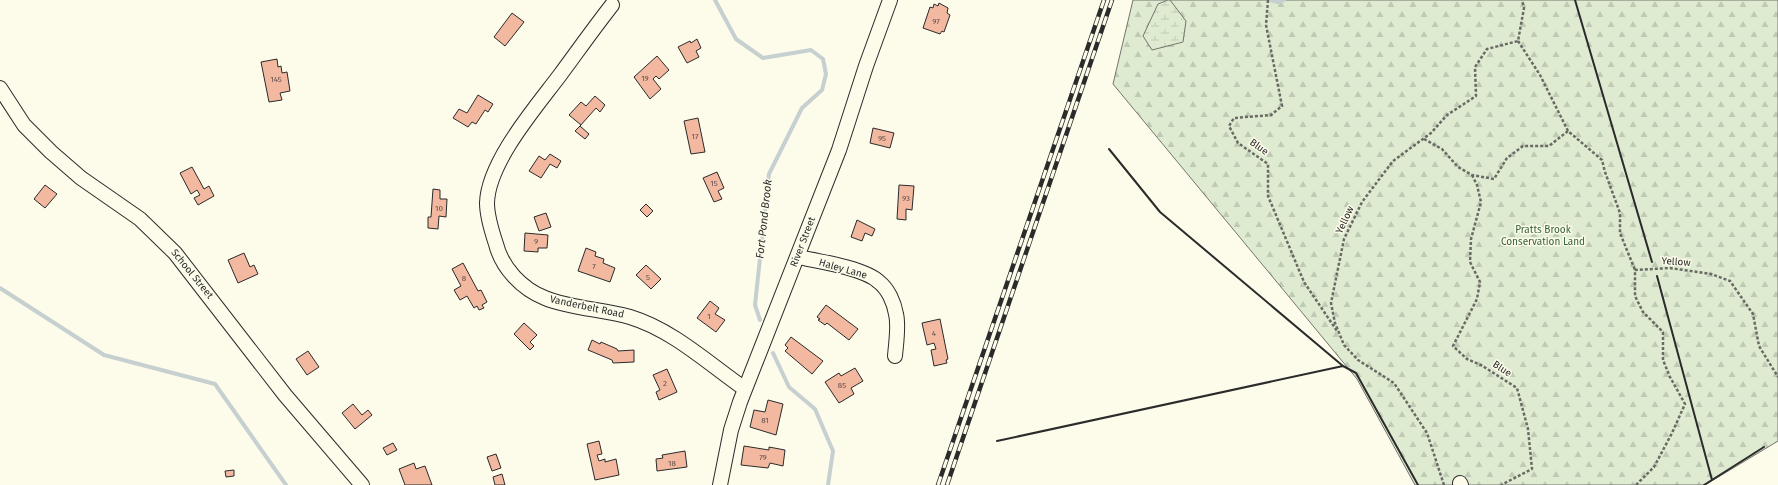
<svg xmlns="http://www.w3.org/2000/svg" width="1778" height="485" viewBox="0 0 1778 485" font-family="'Fira Sans',sans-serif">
<defs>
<pattern id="forest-firs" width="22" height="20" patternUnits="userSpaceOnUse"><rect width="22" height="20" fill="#deebd1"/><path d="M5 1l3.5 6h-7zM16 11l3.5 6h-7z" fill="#bfcab4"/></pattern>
<pattern id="wetland-marsh" width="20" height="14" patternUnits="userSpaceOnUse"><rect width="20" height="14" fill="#deebd1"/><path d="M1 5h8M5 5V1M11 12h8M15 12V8" fill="none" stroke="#bfcab4"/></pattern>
</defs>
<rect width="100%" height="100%" fill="#fdfbea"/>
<path fill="url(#forest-firs)" stroke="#74746e" d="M1133,0H1778V441L1705,485H1415L1357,379L1113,84Z"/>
<path fill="url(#wetland-marsh)" stroke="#74746e" d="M1168,0H1170L1186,21L1183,42L1152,50L1143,36L1158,4Z"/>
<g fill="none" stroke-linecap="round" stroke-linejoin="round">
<path stroke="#c7d0d0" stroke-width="4" d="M715,0L736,39L763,58L811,50L823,59L826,74L822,90L802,108L769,174L755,305L760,320
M1269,0L1278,2L1284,0
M0,288L104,355L215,384L286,485
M773,353L789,387L815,409L833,451L828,485"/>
</g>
<path fill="#f2b8a0" stroke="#2b2b2b" d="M939,3L948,8L947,13L950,15L944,32L942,31L940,34L923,28L930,7L933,8L934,4L938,6Z
M512,13L524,22L505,46L494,37Z
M697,39L701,48L696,51L699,57L687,63L678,47L690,41L691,43Z
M657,56L669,70L659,79L656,76L653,79L661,89L650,99L634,77Z
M277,59L278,67L281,66L282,73L287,72L290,91L280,93L282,100L269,102L261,62Z
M478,95L493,104L488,112L485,110L476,124L472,122L468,127L453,118L459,109L467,113Z
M595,96L605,105L600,112L596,108L580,126L589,134L585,139L575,131L581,125L569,115L581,102L586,106Z
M698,118L705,152L691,154L684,121Z
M873,128L894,133L890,148L870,143Z
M550,154L561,161L557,168L550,164L541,178L529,171L539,156L545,160Z
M192,167L204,189L209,186L214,196L198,205L194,198L200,195L197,190L191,194L180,173Z
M717,172L724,188L718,191L722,199L714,202L703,178Z
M45,185L57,194L45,208L34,199Z
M899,185L914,186L912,210L906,209V220L897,219Z
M433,189L440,190V199H447L446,217L439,216L438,229L428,228V217H431Z
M646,204L653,211L647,217L640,210Z
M546,213L551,227L539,231L534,217Z
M857,220L875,229L872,236L865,233L862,241L851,237Z
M525,233L548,235L547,248H538V252L524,251Z
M586,248L596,252L595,256L604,259L603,263L615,268L610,282L578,271Z
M244,253L250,267L254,265L258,274L238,283L228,260Z
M463,263L478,291L481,290L487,302L482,305L484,308L479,310L477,306L474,308L467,296L460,300L454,290L461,286L452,269Z
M646,265L661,279L651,289L636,275Z
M710,301L719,308L715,314L725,320L716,332L697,318Z
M826,305L858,329L849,340L827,323L825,325L818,320L820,319L817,317Z
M940,319L948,359L946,360L947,363L934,366L931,350L936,349L934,343L927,345L922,323Z
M524,323L537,335L530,342L534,346L530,350L514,334Z
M791,337L823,361L812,374L785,351L788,348L785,345Z
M592,340L600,344L601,342L617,349L618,351L634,350V362L613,363L612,360L588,350Z
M308,351L319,367L307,375L296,359Z
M855,368L863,381L851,388L854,394L839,403L825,382L839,373L841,376Z
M667,369L677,392L659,400L656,392L660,390L653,375Z
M768,400L783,404L776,435L750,427L754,410L765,412Z
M353,404L362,415L368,410L372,415L355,429L342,413Z
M599,441L602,454L597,455L599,461L605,459V462L616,459L619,475L595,480L587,444Z
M393,443L397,450L387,455L383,448Z
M744,446L769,450V447L785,450L783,466L770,463L768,468L741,465Z
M685,451L687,467L657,471L656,459L663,458L662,455Z
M496,454L501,468L492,471L487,457Z
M414,463L416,469L425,466L432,485H405L399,469Z
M234,470V476L226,477L225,471Z
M502,474L505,485H495L493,477Z"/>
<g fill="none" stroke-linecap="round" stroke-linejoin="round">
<defs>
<path id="minor" d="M612,5C594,28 577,52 560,75C536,107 488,162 487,203C487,216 492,232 496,244C502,268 522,289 545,298C572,309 603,309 630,317C673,330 709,364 745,389
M0,88L24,125L51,152L81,178L140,219L175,253L285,395L362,485
M798,257C818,261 865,268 879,282C888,289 894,302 896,314C899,326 896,343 895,356
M1460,483L1461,485
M720,485L731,430L740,402L839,150L866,66L890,0"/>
</defs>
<use href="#minor" stroke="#2b2b2b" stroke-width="16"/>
<path stroke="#6a6964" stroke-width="2.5" stroke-dasharray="3 2" stroke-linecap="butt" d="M1268,0L1266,25L1282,106L1271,115L1234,118L1229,126L1238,143L1268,164V196L1304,282L1337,331
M1518,41L1540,75L1568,131L1602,160L1605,172L1620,213V233L1635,270
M1424,139L1442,149L1458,167L1472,175L1494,179L1507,158L1523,146H1549L1568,131
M1472,175L1477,185L1481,202L1471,239L1470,262L1480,282L1477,299L1453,346L1467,359L1481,365L1517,388L1528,429L1532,469L1501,485
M1444,485L1427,433L1394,383L1358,360L1344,345L1335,323L1331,303L1344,239L1362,202L1393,161L1431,133L1447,115L1476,96L1475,67L1487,49L1518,41L1524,8L1522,0
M1636,485L1654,467L1672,433L1685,404L1670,377L1663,360V332L1643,312L1635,296V270L1670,268L1711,274L1730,281L1753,314L1759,346L1778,377"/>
<use href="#minor" stroke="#fdfbea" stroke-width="14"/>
<defs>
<path id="rail" d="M938,485L1104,0
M947,485L1112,0"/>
</defs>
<use href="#rail" stroke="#2b2b2b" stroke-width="4.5"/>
<use href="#rail" stroke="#fdfbea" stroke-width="3" stroke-dasharray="9" stroke-linecap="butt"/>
<path stroke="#2b2b2b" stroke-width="2" d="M1575,0L1652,262
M1657,276L1712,480
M1343,366L1356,373L1418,485
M997,441L1343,366L1160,212L1109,149
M1704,485L1764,447"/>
</g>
<g text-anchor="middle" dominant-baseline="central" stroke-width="3" stroke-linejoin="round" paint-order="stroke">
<g font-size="8" fill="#5d4e48">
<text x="936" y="21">97</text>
<text x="645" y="78">19</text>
<text x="276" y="79">145</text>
<text x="695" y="136">17</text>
<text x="882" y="138">95</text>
<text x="714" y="183">15</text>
<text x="906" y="198">93</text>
<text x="439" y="208">10</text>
<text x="536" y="241">9</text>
<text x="594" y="266">7</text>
<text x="648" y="277">5</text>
<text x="464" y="278">8</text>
<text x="709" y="316">1</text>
<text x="934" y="333">4</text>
<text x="665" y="383">2</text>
<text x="842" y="385">85</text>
<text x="765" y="420">81</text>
<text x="763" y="457">79</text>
<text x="672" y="463">18</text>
</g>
<g font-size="10" fill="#2b2b2b" stroke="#fdfbea">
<text transform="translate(1259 147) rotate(35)">Blue</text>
<text transform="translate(1345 220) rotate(-65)">Yellow</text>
<text transform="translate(803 242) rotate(-69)">River Street</text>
<text transform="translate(1676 262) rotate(4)">Yellow</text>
<text transform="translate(843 269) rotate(16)">Haley Lane</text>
<text transform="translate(192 274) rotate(51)">School Street</text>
<text transform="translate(587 307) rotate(12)">Vanderbelt Road</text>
<text transform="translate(1502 369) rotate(34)">Blue</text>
</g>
<g font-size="10" fill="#34623c" stroke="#fdfbea">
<text x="1543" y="230">Pratts Brook<tspan x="1543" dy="12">Conservation Land</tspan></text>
</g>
<g font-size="11" font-style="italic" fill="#2b2b2b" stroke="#fdfbea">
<text transform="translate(764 219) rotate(-84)">Fort Pond Brook</text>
</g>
</g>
</svg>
